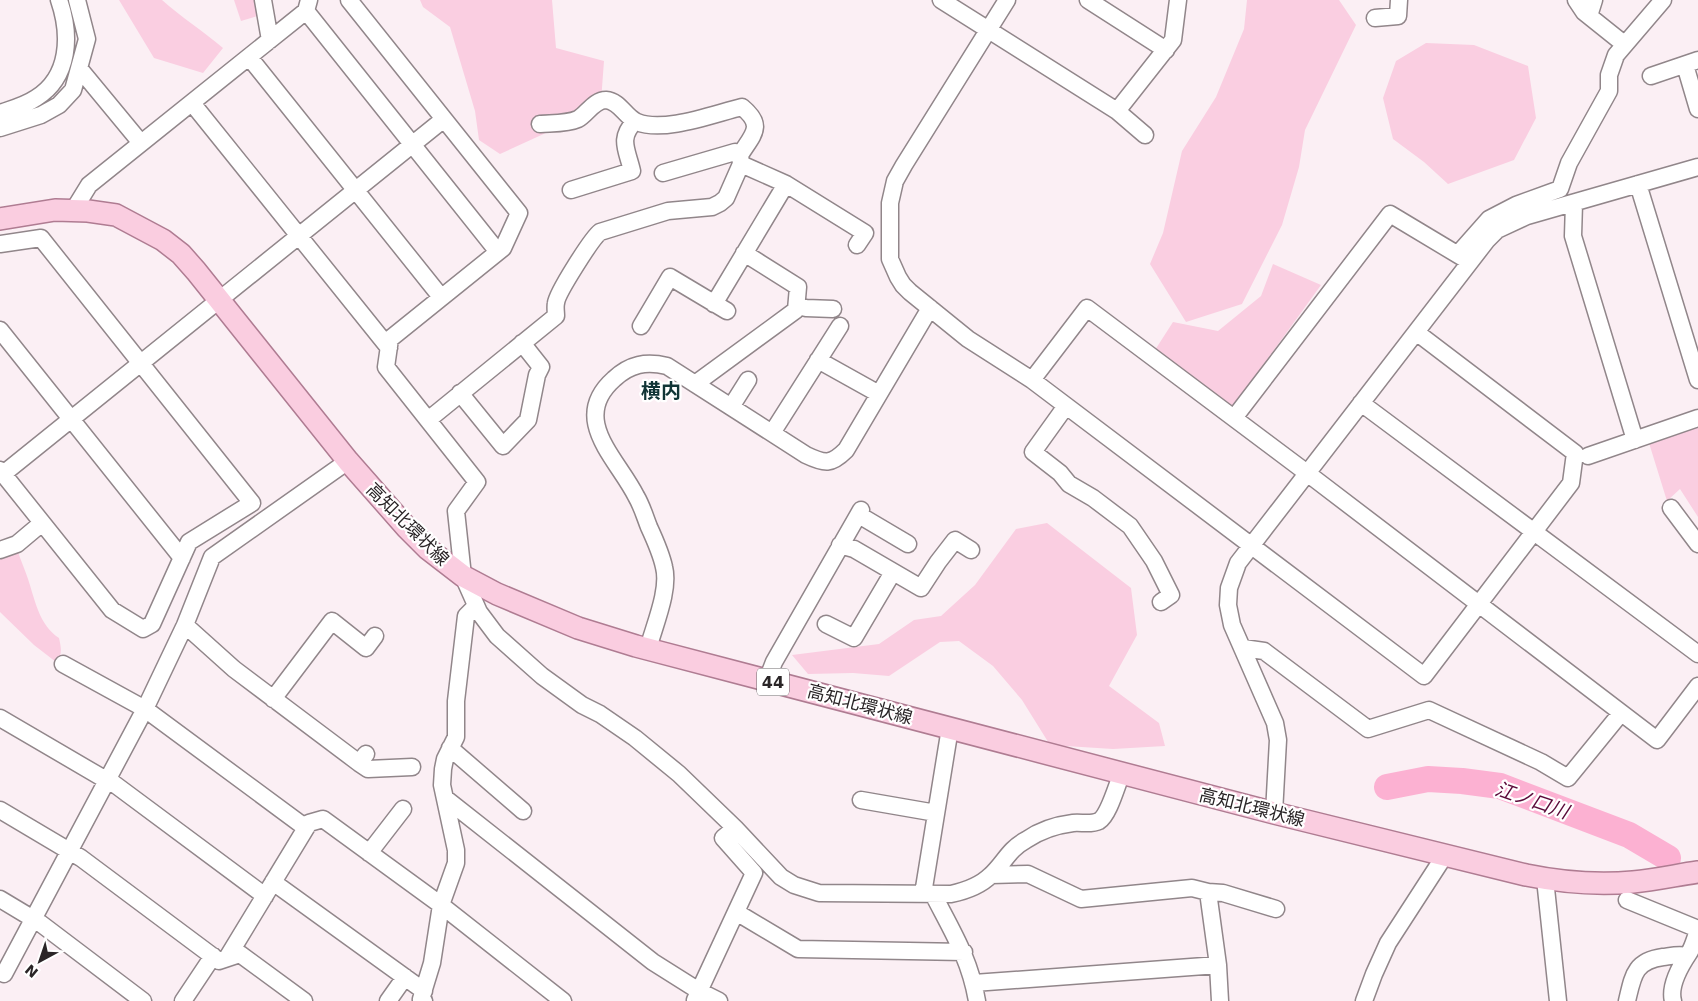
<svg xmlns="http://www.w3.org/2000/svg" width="1698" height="1001" viewBox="0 0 1698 1001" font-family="'DejaVu Sans','Noto Sans JP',sans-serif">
<rect width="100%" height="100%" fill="#fbeff4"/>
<path fill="#facee1" d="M119,0H162C181,17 203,31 223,48L203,73L154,58Z
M234,0H261L264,14L241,21Z
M420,0H552L556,48L604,61L601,101L548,132L500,154L479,140L475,111L450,27L423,7Z
M1247,0H1339L1356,25L1305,130L1299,167L1282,225L1242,304L1186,322L1150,264L1163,233L1182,151L1216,97L1244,29Z
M1426,43L1474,45L1528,66L1536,118L1514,160L1448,184L1424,162L1393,139L1383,98L1396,61Z
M1273,264L1321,285L1232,408L1155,350L1173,322L1218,331L1261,296Z
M1698,426V517L1680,489L1667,501L1649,443Z
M1047,523L1131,588L1137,635L1109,686L1159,723L1165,746L1113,749L1050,745L1022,700L993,666L959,641L940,642L889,676L853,673L808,674L792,655L879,644L914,620L941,616L975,585L1016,529Z
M18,552C21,561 25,570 28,579C35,600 39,625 59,638C61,647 63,655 56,662L34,645L0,612V559Z"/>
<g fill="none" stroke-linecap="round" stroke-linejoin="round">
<path stroke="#fcb1d2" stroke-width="26" d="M1387,787L1428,779L1462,781L1500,786L1629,835L1668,858"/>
<defs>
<path id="minor" d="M263,0L270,40
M349,0L519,213L503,248L390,339L386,367L477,482L456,511L463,576L479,612L497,636L542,676L582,705L600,714L635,738L679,774L735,828L781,877L794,885L819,893L951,894C965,891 981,885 991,875C1005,862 1008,850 1026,840C1039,831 1057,825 1073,823C1081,822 1091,825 1099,821C1109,815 1117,784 1122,773
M941,0L1117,111L1145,135
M1007,0L904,165L895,181L890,203V259L898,277L903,285L910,292L968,339L1032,380L1424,676L1571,483L1575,453L1416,332
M1088,0L1166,50
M1576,0L1584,12L1624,44
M306,11L498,252
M1589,16L1594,0
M1375,18L1398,16L1399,0
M249,57L441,297
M1685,65L1698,109
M79,68L141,143
M1651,76L1698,60
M192,103L389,348
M1117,111L1173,40L1178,0
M0,113C12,109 26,105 36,98C70,77 71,35 59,0
M540,124C551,123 567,124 578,119C587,114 594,100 606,100C620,101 625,117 637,122C664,133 713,114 742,107C765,126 753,134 740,155L741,164
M0,128L41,115L59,105L73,90L87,39L77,0
M663,173L735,152L740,155
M1638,184L1698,380
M571,190L632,171C627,149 618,139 635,121
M1574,203L1573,236L1635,440
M73,211L89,185L306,11L309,0
M0,244L41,238L252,503L189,542L152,624L143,629L112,610L0,470
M1458,254L1489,219L1516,205L1560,189L1569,163L1609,91V75L1616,55L1663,0
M714,304L786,184
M797,306L806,308L833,309
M641,326L670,277L727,311
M0,330L182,558
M818,360L879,394
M1032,380L1087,308L1307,473L1657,740L1698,686
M695,384L796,310L798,287L744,253
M460,393L503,446L528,420L537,375L541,367L522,343
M1361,403L1698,654
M1066,406L1033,452L1060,473L1069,484L1093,498L1130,526L1154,561L1171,595L1161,602
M731,407L748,380
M1234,418L1390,214L1470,262
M428,420L556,316C556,312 555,307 556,303C557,293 592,238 600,232L668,211L712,207L720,203L726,198L741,164L786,184L865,233L857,245
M772,433L840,326
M1588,456L1698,418
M3,474L444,119
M1671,508L1698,544
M859,515L908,544
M840,545L854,549L921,588L938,562L955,540L971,550
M0,550L17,544L42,523
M826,624L854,638L893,572
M185,625L234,669L359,763L366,754
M1243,648L1264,651L1368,729L1429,710L1541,762L1568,778L1621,713
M648,649C654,626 670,590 664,567C661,553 655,540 649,527C645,517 642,506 636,496C617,458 569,419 614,379C630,364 646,361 667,366L806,455C825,464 831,465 846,450L930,308
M63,664L145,709L306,828
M767,680L774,662L861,510
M273,699L332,621L366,648L375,636
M0,718L101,777L113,783L265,896
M450,748L523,811
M359,763L368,769L412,767
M445,798L653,962L699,991L719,1001
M861,800L936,813
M0,810L81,858L219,961L240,954L304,1001
M1274,813L1278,740L1275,723L1232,625L1228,605L1229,588L1238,563L1487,240L1497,230L1527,216L1698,167
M369,853L403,809
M991,875L1028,874L1081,899L1192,888L1208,892L1218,965L1220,1001
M1545,879L1558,1001
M273,882L424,991
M1208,892L1223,893L1276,909
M923,894L950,728
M933,894C952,931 970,959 977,1001
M0,899L40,923L143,1001
M1627,900L1698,929
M736,912L798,949L964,952
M227,958L309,823L323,819L441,905L563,1001
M4,974L145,709L185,625L212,557L348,461
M974,983L1218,965
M695,1000L754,873L723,838L735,828
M183,1001L213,956
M388,1001L405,977
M424,1001L421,999L432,963L441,905L456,863V850L442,785L443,769L445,759L456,737V701L466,616L476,606
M1364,1001L1374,974L1388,943L1445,855
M1627,1001C1633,976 1634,961 1663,957C1671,956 1679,954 1687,956
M1673,1001C1669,986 1681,965 1689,953C1693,947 1695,938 1698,931"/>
<path id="major" d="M0,219L55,210L88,211L116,215L163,240L181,254L196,271L348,461L407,528L428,549L463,576L497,594L578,628L636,646L1274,813L1526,875C1560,882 1598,885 1633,882C1655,880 1677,875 1698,872"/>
</defs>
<use href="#minor" stroke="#91868a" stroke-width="19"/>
<use href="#major" stroke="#af7c92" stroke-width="24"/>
<use href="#minor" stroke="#fff" stroke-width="16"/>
<use href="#major" stroke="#facde0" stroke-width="21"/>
</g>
<g text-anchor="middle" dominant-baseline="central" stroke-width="4.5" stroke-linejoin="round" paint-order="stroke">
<rect fill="#fff" stroke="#6a6668" stroke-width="1" x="757" y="668.5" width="32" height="27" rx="4"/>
<g font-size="16" font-weight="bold" fill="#2a2527">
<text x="773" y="682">44</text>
</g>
<g font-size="18" fill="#2a2527" stroke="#fff">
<text transform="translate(408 524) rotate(45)">高知北環状線</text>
<text transform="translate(860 704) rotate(15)">高知北環状線</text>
<text transform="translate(1252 807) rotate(14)">高知北環状線</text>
</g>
<g font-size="19" font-style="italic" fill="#5a0939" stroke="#fff">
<text transform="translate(1532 800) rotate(19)">江ノ口川</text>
</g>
<g font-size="20" font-weight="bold" fill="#113436" stroke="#fff">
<text x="661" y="391">横内</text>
</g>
</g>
<g transform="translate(40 961) rotate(220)" stroke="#ffffff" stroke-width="4" paint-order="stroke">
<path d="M0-4L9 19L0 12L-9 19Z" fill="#2a2527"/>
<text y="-8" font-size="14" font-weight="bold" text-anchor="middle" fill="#2a2527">N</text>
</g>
</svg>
